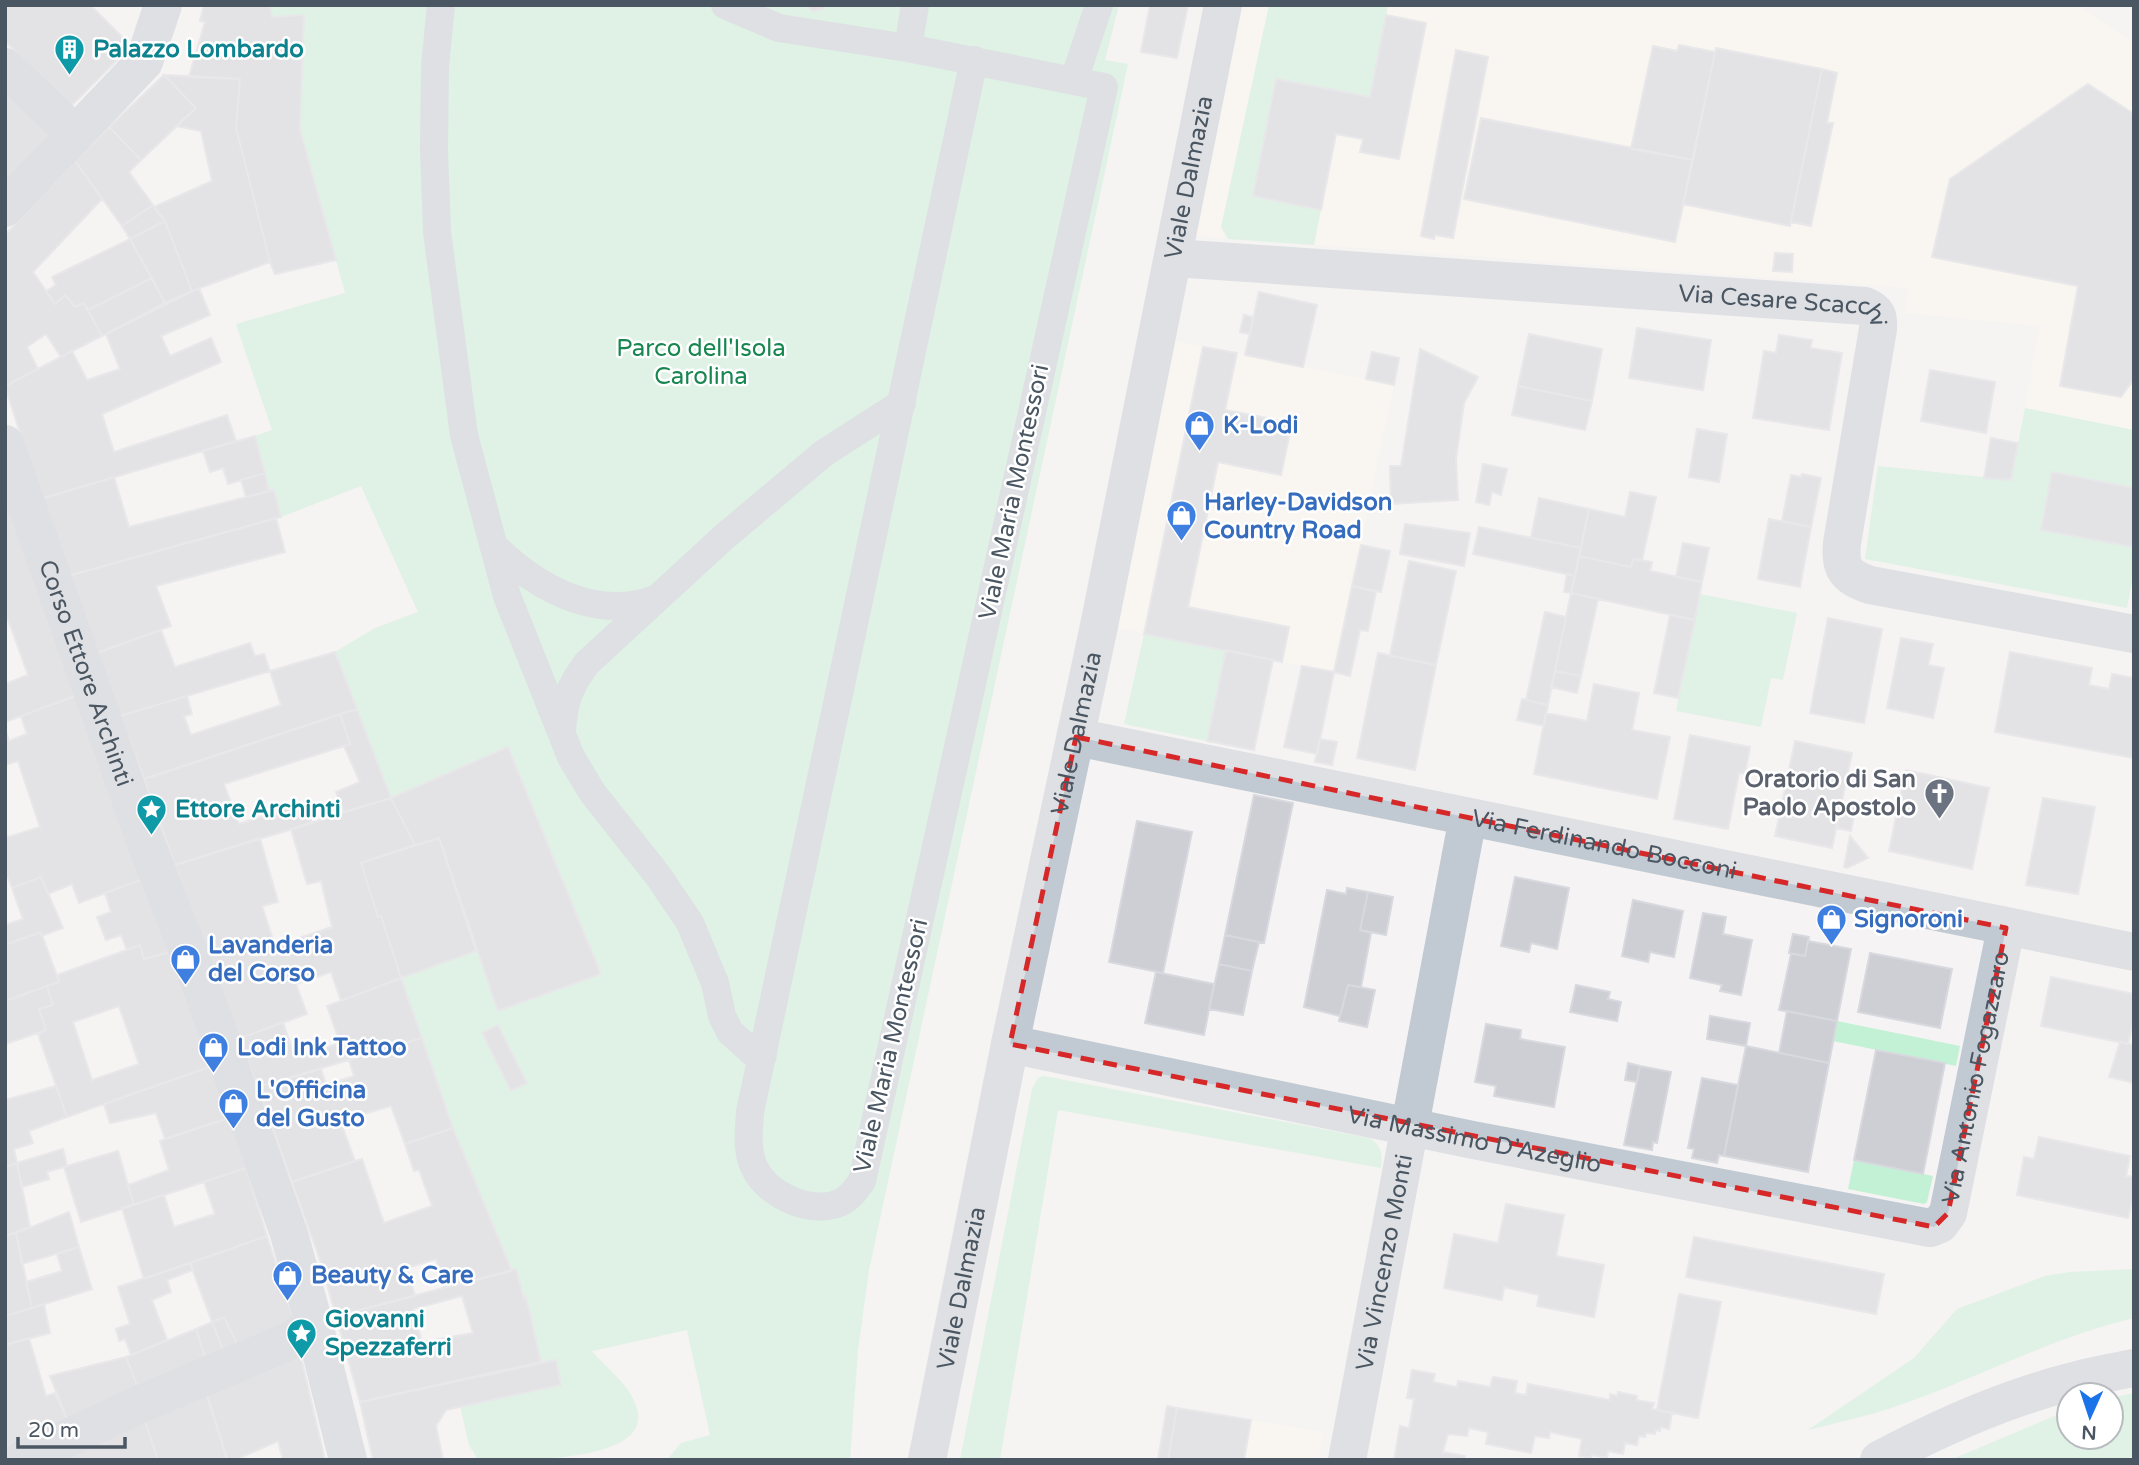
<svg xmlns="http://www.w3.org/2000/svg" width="2139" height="1465" viewBox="0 0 2139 1465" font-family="'Varela Round',sans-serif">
<rect width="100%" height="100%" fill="#f5f3f3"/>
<path fill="#fdf9ef" d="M1228,5H2077L2134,42V430L2025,408L2039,326L1905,313L1908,288L1182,235Z
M1162,338L1394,385L1334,672L1103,625Z
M1167,1406L1323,1432L1319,1460H1158Z"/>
<path fill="#c3f1d5" d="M270,5H1119L1105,60L1128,64L869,1270L858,1350L850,1460H667L681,1443L710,1435L687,1330L592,1351C607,1369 629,1384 636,1406C658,1465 511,1460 478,1460L469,1445L460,1406L561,1384L556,1360L541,1362L527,1297L524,1298L453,1128L361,863L415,845L391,798L335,652L375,628L418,612L361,486L281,517L274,490L269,491L255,436L272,430L236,324L345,293L300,129L303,16L272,17Z
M1269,5H1388L1370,97L1276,79L1321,210L1314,245L1228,239L1221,227Z
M2025,408L2134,430V488L2053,473L2134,547V570L2127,608L1865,559L1878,466L2011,480Z
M1700,594L1797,613L1783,680L1771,678L1761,727L1676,711Z
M1144,634L1226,650L1207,741L1124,724Z
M1837,1021L1960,1046L1956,1066L1833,1041Z
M1044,1076L1369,1138C1382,1145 1383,1155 1381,1168L1058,1110L1000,1460H960L1032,1089L1038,1078Z
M1854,1160L1933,1176L1927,1202L1924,1204L1848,1189Z
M2134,1269V1318C2049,1338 1973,1381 1891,1408C1864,1417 1835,1423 1808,1430L1914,1358L1957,1309L2045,1276L2070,1272Z
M2134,1393V1460H1950L2069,1410V1437H2111V1398Z"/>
<path fill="#cdcfd5" stroke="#d7d9de" stroke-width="2" fill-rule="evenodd" d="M5,5H90L131,46L70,107L5,41Z
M204,5H270L272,17L304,15L300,129L336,260L275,274L270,262L236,128L240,79L189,77L205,22L200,21Z
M805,5H825L823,9L813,11Z
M1150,5H1188L1177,58L1141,52Z
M1386,15L1426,23L1399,159L1360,152L1363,139L1336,134L1321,210L1253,196L1276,79L1370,97Z
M1679,45L1715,52L1693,160L1631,149L1653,46L1677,51Z
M1716,48L1822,69L1790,226L1683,204Z
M1456,50L1488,57L1453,238L1435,235L1434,239L1421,236Z
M1822,69L1837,73L1827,123H1833L1811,226L1791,222Z
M164,75L240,79L236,128L270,262L192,291L165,221L154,207L212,181L201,131L176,126L196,108Z
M164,75L196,108L141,160L109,127Z
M2088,84L2134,114V384L2131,383L2121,397L2060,386L2078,286L1932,257L1950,179Z
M5,89L52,133L5,186Z
M1481,118L1693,160L1675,242L1464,199Z
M109,127L141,160L129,172L153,205L122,226L75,161Z
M75,161L102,199L33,272L55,304L65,295L75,307L84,303L102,336L61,357L46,334L27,347L38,369L5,386V235Z
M153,205L165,221L130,239L122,226Z
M165,221L192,291L165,303L130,239Z
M130,239L152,278L88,310L84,303L75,307L65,295L55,304L46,291L56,285L52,277Z
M1775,253L1793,254L1792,272L1773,271Z
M152,278L165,303L102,336L88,310Z
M199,288L210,315L161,336L170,356L211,338L221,362L102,414L114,452L227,415L236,441L41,499L5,386L72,351L87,380L120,369L106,334Z
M1259,292L1317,305L1303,367L1245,355Z
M1244,315L1253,317L1250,334L1240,332Z
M1637,328L1711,340L1703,390L1629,378Z
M1529,334L1602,349L1592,401L1518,386Z
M1779,335L1812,340L1810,348L1842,353L1829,430L1753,418L1764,351L1776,353Z
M1203,347L1237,353L1225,410L1292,423L1281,475L1218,462L1188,607L1289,627L1282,662L1144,634Z
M1420,349L1478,377L1464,403L1456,458L1458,500L1391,504L1390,466H1401Z
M1372,352L1399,358L1394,385L1366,379Z
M1930,370L1995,382L1986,433L1921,421Z
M1518,386L1592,401L1585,430L1512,415Z
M1697,429L1727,434L1719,482L1689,477Z
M255,436L265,473L228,484L223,468L210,472L203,451Z
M1991,438L2018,443L2011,480L1984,478Z
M1483,464L1507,469L1501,495L1492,492L1489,505L1476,502Z
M2052,472L2134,488V547L2041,530Z
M265,473L269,491L246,497L241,480Z
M1802,474L1821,478L1811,527L1782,521L1791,475L1801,477Z
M114,477L129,527L274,490L281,517L68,576L41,499Z
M5,489L78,695L5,722V684L28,675L5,611Z
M1630,492L1656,497L1642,560L1633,559L1631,567L1579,556L1589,509L1625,517Z
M1539,498L1589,509L1581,548L1531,538Z
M276,518L285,552L156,586L171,626L97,653L68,576Z
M1769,519L1811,527L1800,587L1758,579Z
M1405,524L1470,533L1464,566L1400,554Z
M1479,527L1581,548L1575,576L1473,554Z
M1683,543L1709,548L1702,582L1676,577Z
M1361,545L1390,551L1381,592L1352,586Z
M1579,556L1631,567L1633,559L1652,562L1650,571L1702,582L1695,620L1571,593Z
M1409,561L1456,571L1436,665L1390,656Z
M1567,574L1575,576L1571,593L1564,592Z
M1352,586L1376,592L1368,631L1360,630L1350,676L1334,672Z
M1571,593L1598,599L1581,676L1555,671Z
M1545,612L1566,617L1548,705L1526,700Z
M1670,615L1695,620L1678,698L1654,693Z
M1828,618L1882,629L1864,723L1810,713Z
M161,630L175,667L250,643L255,656L264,654L270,671L120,716L97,653Z
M1901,638L1933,644L1928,665L1944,668L1933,718L1887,708Z
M1226,650L1273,660L1254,750L1207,741Z
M335,652L357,709L144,779L120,716L187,696L192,714L184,716L191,735L281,705L270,671Z
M2010,652L2092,668L2089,685L2109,689L2112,674L2134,678V758L1995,732Z
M1378,653L1436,665L1415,770L1357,758Z
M1302,666L1334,672L1317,754L1284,747Z
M1555,671L1581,676L1577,693L1551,687Z
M1594,684L1639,693L1632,730L1670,737L1657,799L1534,774L1546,713L1587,721Z
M78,695L141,880L79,903L72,884L48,894L41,877L12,888L8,877L5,878V838L40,827L18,761L5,765V729L9,741L27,734L21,716Z
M1522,699L1548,705L1544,726L1517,720Z
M357,709L391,798L344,812L336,792L360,782L344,746L350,744L340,714Z
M340,714L350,744L224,784L239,824L305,803L312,823L175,865L144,779Z
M1690,735L1750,747L1745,774L1739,773L1728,829L1674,819Z
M1320,739L1337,742L1332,765L1315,762Z
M1795,741L1852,753L1832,848L1775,836Z
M508,747L601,974L498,1011L439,838L415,845L391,798Z
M1906,770L1989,788L1972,869L1889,851Z
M1254,795L1293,803L1264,943L1225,935Z
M391,798L415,845L361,863L378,917L381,916L401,978L341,1001L331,972L296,984L307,1014L238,1039L175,865L260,838L278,902L262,906L275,946L332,927L321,881L307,884L291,829Z
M2043,798L2095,807L2078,894L2026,885Z
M1841,804L1856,807L1851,831L1837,828Z
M1137,821L1192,832L1163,973L1109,962Z
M1850,836L1868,858L1847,868L1844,867Z
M439,838L476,951L401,978L381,916L378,917L361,863Z
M41,877L63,928L42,936L41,932L5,945V925L23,919L12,888Z
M1515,877L1569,888L1557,949L1531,943L1529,952L1501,946Z
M141,880L173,951L144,959L140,945L127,950L121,935L106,940L97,917L111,912L105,893Z
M1347,888L1368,892L1360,930L1371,933L1361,987L1348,985L1340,1016L1304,1007L1327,890L1346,894Z
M1368,892L1393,897L1386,935L1360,930Z
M1633,900L1683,911L1674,957L1650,952L1648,962L1622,956Z
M1703,913L1726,917L1723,934L1752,940L1741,995L1720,991L1722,985L1690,978Z
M41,932L59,982L5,1001V945Z
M1793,934L1809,937L1805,956L1789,953Z
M1225,935L1259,942L1252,971L1219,964Z
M1808,941L1851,949L1837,1021L1779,1010L1791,954L1805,956Z
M140,945L144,959L173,951L212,1066L67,1117L38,1034L46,1030L39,1009L53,1005L47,986L59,982L57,975ZM119,1006L139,1064L92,1080L73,1022Z
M1870,953L1952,969L1940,1028L1858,1012Z
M1219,964L1252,971L1243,1015L1209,1009Z
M1156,972L1214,984L1204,1035L1145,1023Z
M2051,977L2134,994V1018L2128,1044L2041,1026Z
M401,978L422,1038L258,1087L238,1039L283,1022L295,1058L340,1043L327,1006Z
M1348,985L1375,990L1367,1027L1339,1021Z
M1576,985L1610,992L1608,999L1621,1002L1617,1021L1570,1012Z
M47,986L53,1005L39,1009L46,1030L5,1044V1001Z
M1787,1011L1837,1021L1829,1063L1779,1053Z
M1710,1016L1750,1023L1746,1046L1707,1039Z
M1486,1024L1521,1030L1520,1039L1565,1047L1554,1107L1494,1096L1496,1086L1475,1082Z
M498,1025L527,1083L511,1091L482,1033Z
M422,1038L453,1128L405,1144L391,1106L340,1121L355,1161L292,1182L258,1087L321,1069L326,1085L354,1076L349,1060Z
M2120,1042L2134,1045V1083L2109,1077Z
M1746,1046L1829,1063L1808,1172L1724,1156Z
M1876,1050L1945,1063L1923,1174L1854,1160Z
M1628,1063L1640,1066L1637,1082L1625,1080Z
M212,1066L229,1118L165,1139L156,1113L110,1123L104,1104Z
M1640,1066L1671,1072L1657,1143L1653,1142L1652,1150L1624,1145Z
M1702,1078L1738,1085L1724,1156L1719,1155L1717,1163L1692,1158L1694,1149L1688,1148Z
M56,1086L67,1117L29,1131L33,1143L14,1149L17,1163L5,1167V1100Z
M229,1118L246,1168L134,1205L128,1185L169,1170L160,1141Z
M453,1128L512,1271L444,1288L436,1259L407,1268L415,1296L336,1316L321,1263L292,1182L362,1159L384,1223L432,1206L419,1170L414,1171L405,1144Z
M2039,1137L2130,1156L2126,1176L2134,1177V1191L2128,1218L2017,1195L2024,1157L2034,1159Z
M63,1149L67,1166L47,1172L49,1179L22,1187L17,1163Z
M118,1151L134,1205L81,1222L64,1167Z
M17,1163L30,1227L5,1236V1167Z
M246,1168L267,1236L144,1279L122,1208L164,1195L174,1227L215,1214L204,1182Z
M1506,1204L1564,1215L1556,1256L1604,1265L1594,1317L1537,1306L1539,1295L1504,1287L1502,1300L1444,1288L1454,1234L1498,1243Z
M69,1212L79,1247L22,1264L16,1233Z
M16,1233L32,1308L5,1316V1236Z
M267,1236L294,1321L238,1346L224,1317L212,1322L190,1263Z
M1694,1237L1884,1274L1876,1314L1686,1277Z
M79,1247L92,1289L32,1308L26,1282L62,1271L57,1254Z
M190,1263L193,1270L167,1280L171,1292L152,1300L167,1340L131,1355L125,1339L119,1341L116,1329L130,1324L118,1287Z
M516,1269L524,1298L526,1296L541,1362L360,1402L336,1316ZM462,1296L473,1333L422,1342L413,1309Z
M1679,1294L1721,1302L1698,1418L1657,1410Z
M44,1304L50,1333L5,1345V1316Z
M224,1317L238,1346L224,1352L212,1322Z
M212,1322L224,1352L206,1360L196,1329Z
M196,1329L206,1360L138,1388L126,1357Z
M29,1338L46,1396L55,1393L67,1419L5,1447V1345Z
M300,1353L325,1460H283L278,1441L235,1460H227L206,1392Z
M126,1357L138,1388L67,1419L50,1376Z
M556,1360L561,1385L446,1410L436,1426L443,1460H373L360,1402Z
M1412,1370L1435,1374L1433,1382L1457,1387L1458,1381L1490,1387L1493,1377L1517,1381L1515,1393L1526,1395L1528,1384L1610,1400V1394L1617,1396L1618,1392L1637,1396L1636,1400L1654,1403L1652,1409L1672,1413L1669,1429L1661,1427L1660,1431L1656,1430L1655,1434L1646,1433L1645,1437L1639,1436L1637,1445L1625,1443L1623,1454L1608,1451L1607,1458L1592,1455L1591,1458L1579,1456L1582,1439L1550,1432L1549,1438L1535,1436L1531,1453L1486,1444L1488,1432L1469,1428L1467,1436L1448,1434L1443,1452L1465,1456L1464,1460H1394L1400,1426L1409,1428L1414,1399L1407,1398Z
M206,1392L227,1458L221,1460H158L144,1418Z
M1167,1406L1177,1408L1168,1460H1158Z
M1177,1408L1251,1420L1244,1460H1168Z
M144,1418L158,1460H64Z"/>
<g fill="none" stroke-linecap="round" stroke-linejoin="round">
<path stroke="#c1cad2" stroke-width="28" d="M441,5L435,66L434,151L437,232L464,435L507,596L571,757L592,792L659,877L690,923L715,983L722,1016L730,1032L752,1052L763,1055
M725,5L779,28L908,48L1104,87L862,1181C854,1192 847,1202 833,1205C804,1212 766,1193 754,1167C746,1148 749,1132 750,1112L974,60
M908,48L915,5
M1074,80L1099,5
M494,546C536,588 596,621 655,599
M562,731C564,701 569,687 587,663L724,537L824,453L902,403"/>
<g stroke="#c1cad2" stroke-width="38">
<path d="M5,67L75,134"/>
<path d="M5,208L144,62L163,5"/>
<path id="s1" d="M1174,258L1865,306C1877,311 1879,316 1878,329L1842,543C1840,569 1845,576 1870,585L2134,634"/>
<path id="s2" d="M5,444L146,843L196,971L289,1234L312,1316L348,1460"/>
<path id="s3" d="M1076,737L2134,952"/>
<path id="s4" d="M1010,1044L1473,1140L1930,1228L1940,1224L1948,1213L2006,928"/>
<path d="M21,1460L138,1405L292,1340L307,1329L312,1316"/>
<path id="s5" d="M1347,1460L1468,817"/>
<path d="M1879,1460C1939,1428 2004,1399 2070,1382C2091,1376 2113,1372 2134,1368"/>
</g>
<path stroke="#c1cad2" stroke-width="38" id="s6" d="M927,1460L1010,1044L1099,626L1223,5"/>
</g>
<path d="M0 0H2139V1465H0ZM1076,737L2006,928L1948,1213L1934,1227L1010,1044Z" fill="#f5f3f3" fill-opacity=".55" fill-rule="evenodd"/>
<path fill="none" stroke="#d62828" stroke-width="5" stroke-dasharray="14 9" stroke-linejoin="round" d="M1076,737L2006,928L1948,1213L1934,1227L1010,1044Z"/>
<defs>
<symbol id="building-pin" viewBox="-11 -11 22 30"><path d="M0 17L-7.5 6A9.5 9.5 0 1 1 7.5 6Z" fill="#0f9aa8" stroke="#fff"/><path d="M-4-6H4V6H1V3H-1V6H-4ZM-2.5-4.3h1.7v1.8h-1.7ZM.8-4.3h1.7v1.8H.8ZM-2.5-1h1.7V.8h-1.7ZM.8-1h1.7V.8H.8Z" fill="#fff"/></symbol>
<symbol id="shop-pin" viewBox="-11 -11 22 30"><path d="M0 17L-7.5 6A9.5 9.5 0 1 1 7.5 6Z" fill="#3f7fe0" stroke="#fff"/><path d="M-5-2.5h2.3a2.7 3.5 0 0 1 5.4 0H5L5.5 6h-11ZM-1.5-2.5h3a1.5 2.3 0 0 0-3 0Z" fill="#fff"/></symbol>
<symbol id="church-pin" viewBox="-11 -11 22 30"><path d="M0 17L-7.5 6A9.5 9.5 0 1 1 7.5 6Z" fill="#6b7280" stroke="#fff"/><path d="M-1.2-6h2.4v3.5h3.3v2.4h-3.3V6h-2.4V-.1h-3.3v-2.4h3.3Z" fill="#fff"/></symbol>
<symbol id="sight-pin" viewBox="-11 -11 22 30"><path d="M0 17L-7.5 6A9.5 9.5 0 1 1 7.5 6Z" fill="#0f9aa8" stroke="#fff"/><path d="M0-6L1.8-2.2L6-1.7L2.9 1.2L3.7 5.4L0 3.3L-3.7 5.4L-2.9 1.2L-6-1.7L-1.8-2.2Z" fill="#fff"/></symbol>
</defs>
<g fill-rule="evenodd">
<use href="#building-pin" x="52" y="32" width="35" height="47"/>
<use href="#shop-pin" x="1182" y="408" width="35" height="47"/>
<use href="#shop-pin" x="1164" y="498" width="35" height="47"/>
<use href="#church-pin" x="1922" y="776" width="35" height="47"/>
<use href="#sight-pin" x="134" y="792" width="35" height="47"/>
<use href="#shop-pin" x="1814" y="902" width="35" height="47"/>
<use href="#shop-pin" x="168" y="942" width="35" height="47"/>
<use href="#shop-pin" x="196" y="1030" width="35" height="47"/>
<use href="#shop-pin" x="216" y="1086" width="35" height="47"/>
<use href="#shop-pin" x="270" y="1258" width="35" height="47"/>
<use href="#sight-pin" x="284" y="1316" width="35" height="47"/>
</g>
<g text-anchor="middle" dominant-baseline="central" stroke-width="5" stroke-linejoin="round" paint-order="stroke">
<g font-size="24" font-weight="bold" fill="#0d838f" stroke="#fff" text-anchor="start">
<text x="93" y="49">Palazzo Lombardo</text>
<text x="175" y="809">Ettore Archinti</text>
<text x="325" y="1319">Giovanni<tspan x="325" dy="28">Spezzaferri</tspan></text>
</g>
<g font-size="24" fill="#4a5661" stroke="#fff">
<text stroke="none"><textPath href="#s6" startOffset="1309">Viale Dalmazia</textPath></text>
<text stroke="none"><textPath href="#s1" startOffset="612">Via Cesare Scacchi</textPath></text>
<text transform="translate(1014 492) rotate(-78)">Viale Maria Montessori</text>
<text stroke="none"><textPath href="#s2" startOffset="243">Corso Ettore Archinti</textPath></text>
<text stroke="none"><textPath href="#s6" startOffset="742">Viale Dalmazia</textPath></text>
<text stroke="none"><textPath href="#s3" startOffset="539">Via Ferdinando Bocconi</textPath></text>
<text transform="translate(891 1046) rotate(-77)">Viale Maria Montessori</text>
<text stroke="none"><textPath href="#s4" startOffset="1101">Via Antonio Fogazzaro</textPath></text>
<text stroke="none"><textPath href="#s4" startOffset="474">Via Massimo D’Azeglio</textPath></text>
<text stroke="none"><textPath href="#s5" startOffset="201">Via Vincenzo Monti</textPath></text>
<text stroke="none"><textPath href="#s6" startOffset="175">Viale Dalmazia</textPath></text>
</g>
<g font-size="24" fill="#17864f" stroke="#fff">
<text x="701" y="348">Parco dell'Isola<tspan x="701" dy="28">Carolina</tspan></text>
</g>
<g font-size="24" font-weight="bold" fill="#366cbe" stroke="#fff" text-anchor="start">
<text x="1223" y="425">K-Lodi</text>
<text x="1204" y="502">Harley-Davidson<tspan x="1204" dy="28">Country Road</tspan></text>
<text x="1854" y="919">Signoroni</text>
<text x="208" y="945">Lavanderia<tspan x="208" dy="28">del Corso</tspan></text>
<text x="237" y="1047">Lodi Ink Tattoo</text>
<text x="256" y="1090">L'Officina<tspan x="256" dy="28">del Gusto</tspan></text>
<text x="311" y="1275">Beauty &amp; Care</text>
</g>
<g font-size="24" font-weight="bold" fill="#5b616d" stroke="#fff" text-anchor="end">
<text x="1916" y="779">Oratorio di San<tspan x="1916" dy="28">Paolo Apostolo</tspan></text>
</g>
</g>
<rect width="2139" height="1465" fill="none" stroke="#4a5661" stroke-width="14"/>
<g transform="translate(2090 1416) rotate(183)"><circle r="33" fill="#ffffff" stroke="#b7bbc0" stroke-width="2"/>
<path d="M0-5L12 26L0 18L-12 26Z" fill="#1a73e8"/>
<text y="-10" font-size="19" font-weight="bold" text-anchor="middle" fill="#4a5661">N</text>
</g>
<path d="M18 1437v10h107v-10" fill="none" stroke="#4a5661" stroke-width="3.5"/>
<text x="28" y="1437" font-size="21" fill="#4a5661" stroke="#ffffff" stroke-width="5" paint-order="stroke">20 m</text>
</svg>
